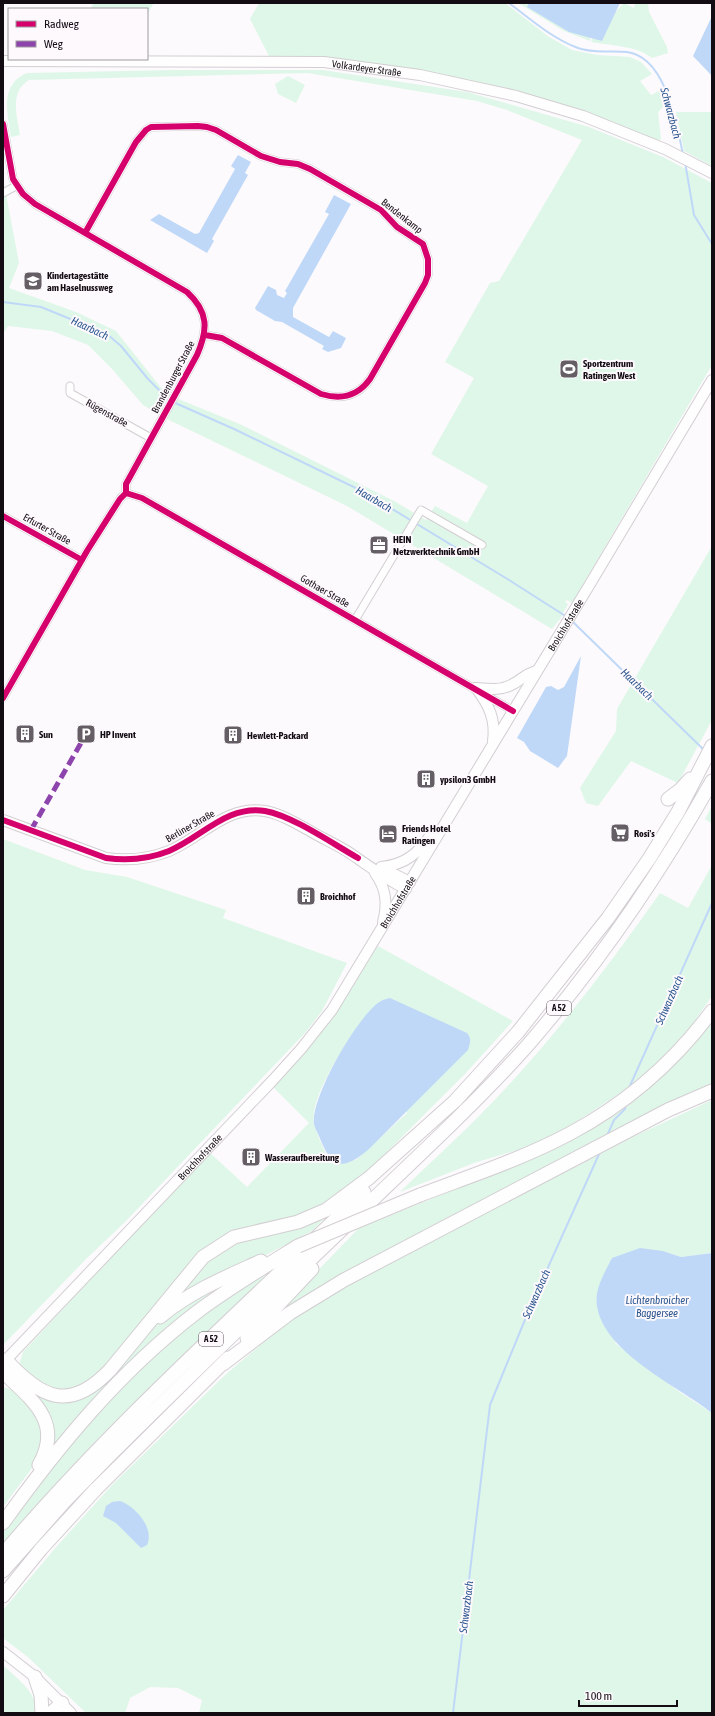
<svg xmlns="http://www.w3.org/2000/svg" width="715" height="1716" viewBox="0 0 715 1716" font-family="'Asap Condensed',sans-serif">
<rect width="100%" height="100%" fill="#fcfafc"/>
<path fill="#dff7e8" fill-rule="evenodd" d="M93,3H154L147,14V9H91Z
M259,3H505L549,37L572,50L597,55L630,57L641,62L652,74L640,81L651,95L661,90L669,104L665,105L658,112L661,139L658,141L521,94L470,80L350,62L270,58L250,19Z
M518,3H533L591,36L590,41L564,31Z
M624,3L634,8L635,3H648L649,12L667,47L668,53L652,58C635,45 612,46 591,42L594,34Z
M174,70H323L467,92L589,127L663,157L712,183V365L572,603L567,600L565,602L568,604L560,619L552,629L347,506L167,419L143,405L113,370L88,345L52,331L8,326L3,334V178L19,263L9,288L76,312L116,331L166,394L242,425L394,501L426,520L435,506L467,523L488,486L431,454L474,378L445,362L490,283L499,281L582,140L507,110L477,101L308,73L29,80C9,92 17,116 20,135L11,137C7,113 0,84 27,73Z
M288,76L305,85L296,103L278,94L275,84Z
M676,112H712V166L684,151Z
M712,546V720L678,783L631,761L598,806L586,803L580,788L616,731L617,709Z
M712,806V824L705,819Z
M3,839L85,870L127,877L226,910L223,918L347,963L322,1011L305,1033L125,1222L87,1258L3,1345Z
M712,865V996L690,1028L654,1066L622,1092L568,1127L531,1146L474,1163L400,1192C435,1158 471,1126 504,1090C561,1029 612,961 660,893L688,908Z
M378,946L513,1021L464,1075L360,1179L334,1199L310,1212L218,1241L99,1376L76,1391L46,1390L19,1365L23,1352L209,1152L247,1187L309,1123L272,1086L331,1019ZM372,1009L407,1113L356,1160L327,1156C323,1146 317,1135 314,1124C308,1095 354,1031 372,1009Z
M712,1021V1083L265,1325L359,1228L476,1181L572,1138Z
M712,1100V1253L681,1257L663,1251L615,1343L681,1393L712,1413V1713H199L202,1700L178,1688L150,1687L130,1698L125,1713H86L29,1658L3,1638V1610L57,1546L113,1484L225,1375L271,1336L309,1308L381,1267L637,1135Z
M337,1206L312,1231L163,1309L220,1248Z
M269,1272L98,1439L3,1543V1531L32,1492L79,1432L133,1373L201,1316Z
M235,1278C163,1327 103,1385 48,1453L50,1440L17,1378L76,1398L168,1313Z
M3,1387L16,1391L31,1404L43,1431L38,1460L3,1507Z
M3,1665C16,1678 39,1693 35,1713H3Z"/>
<path fill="#c0d8f8" d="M529,3H620L602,41L569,32L527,7Z
M712,16V76L693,56Z
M238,155L251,162L245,173L248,175L212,239L214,241L207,253L150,220L159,214L195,234L199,233L235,169L231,166Z
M334,195L351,204L293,308V317L329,337L333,331L346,338L341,348L328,352L322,349L324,346L282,322L275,321L256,310L255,308L268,286L276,290L277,295L284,298L287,293L285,291L329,214L325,212Z
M581,656L567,756L558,768L530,751L524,742L517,738L546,687L551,686L558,690L564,687Z
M390,998L467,1033C472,1039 470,1043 468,1050L368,1150C345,1169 333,1170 321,1141C319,1135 315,1129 314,1124C310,1098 359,1013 381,1001C384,999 387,999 390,998Z
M640,1248L663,1251L681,1257L712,1253V1413C678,1386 604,1353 597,1306C594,1289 605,1272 612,1258Z
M120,1501C135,1506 155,1528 147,1545L141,1548L116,1523L103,1516L106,1506L112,1502Z"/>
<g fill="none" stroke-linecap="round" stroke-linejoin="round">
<path stroke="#c0d8f8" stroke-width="2" d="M509,3C530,19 553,39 578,48C595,54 610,50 627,52C666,57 676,123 683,154
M685,162L694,215L712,244
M3,302L41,307L107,334L121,346L148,379L169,400
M173,402L234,429L366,493L509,580L567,617
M572,621L705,751
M629,1088L712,903
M607,1136L614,1120L625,1109L626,1104
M453,1713L490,1405L531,1305L600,1152"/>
<defs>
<path id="street" d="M3,124L13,179L23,194L35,204L187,292C209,312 208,330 197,355L126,484V493
M3,193L16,186
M85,233L136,142L146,130L151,127L198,126L207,127L216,130L261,156L280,162L298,164L310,169L381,210L397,227L423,244L428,259V275L425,283L370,379C357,397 341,400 321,394L222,338L205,335
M70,386V393L151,438
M126,493L142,498L513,711
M3,516L82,560
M355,620L421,510L482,545
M3,698L87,551L120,499L126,493"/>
<g id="secondary">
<path id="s1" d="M3,61L324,62L420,75L516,96L583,116L665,149L712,173"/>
<path d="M476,688C487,689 500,691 511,685C522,680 523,675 536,671"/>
<path d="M476,688C489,705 496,720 493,741"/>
<path d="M3,820L106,858C128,861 149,859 169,851C202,837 226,805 265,811C281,814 296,823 310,831C325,840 343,847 357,858C373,869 388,880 406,889"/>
<path d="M381,867C405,865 419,853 432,833"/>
<path d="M382,868L410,882"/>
<path d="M375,873C386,888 388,903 383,922"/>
<path id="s2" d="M3,1363L273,1080L301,1049L332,1010C459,800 587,591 712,380"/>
<path d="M3,1652L35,1677L71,1713"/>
</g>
<path id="highway" d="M668,799L680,790L690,779
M420,1195C470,1176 522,1159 569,1134C626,1104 674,1062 712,1011
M160,1317C191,1291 224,1278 261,1261
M247,1338L312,1269
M6,1360C41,1398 69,1413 110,1370L203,1257L234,1237L298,1222L326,1210L369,1178L455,1101L518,1032L608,918L649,859L678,812L712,746
M223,1364L290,1313L344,1280L668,1110L712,1091
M3,1372C31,1399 64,1422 39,1465
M3,1523C59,1445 120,1371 197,1312C229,1288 264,1267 298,1246
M3,1554C113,1424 242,1310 364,1192
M3,1571L65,1501L110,1455C193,1372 278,1291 362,1210C418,1156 475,1104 527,1046C598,964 659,875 712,781
M3,1596L41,1549L96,1489L228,1358
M35,1677L41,1695L42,1713
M51,1713L62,1703"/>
</defs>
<use href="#street" stroke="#d3ced2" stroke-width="9"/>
<use href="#secondary" stroke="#d3ced2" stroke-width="12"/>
<use href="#highway" stroke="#d3ced2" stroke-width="15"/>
<use href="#street" stroke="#fffeff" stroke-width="7"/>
<use href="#secondary" stroke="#fffeff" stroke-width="10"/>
<use href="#highway" stroke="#fffeff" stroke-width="13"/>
<defs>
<path id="highway-bridge" d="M298,1246L420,1195"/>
</defs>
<use href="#highway-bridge" stroke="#d3ced2" stroke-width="15" stroke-linecap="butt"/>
<use href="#highway-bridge" stroke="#fffeff" stroke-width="13"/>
<path stroke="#8e44ad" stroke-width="5" stroke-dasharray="10 5" stroke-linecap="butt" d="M31,830L81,743"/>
<defs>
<path id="cycleway" d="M3,124L13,179L23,194L35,204L187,292C209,312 208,330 197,355L126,484V493
M85,233L136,142L146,130L151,127L198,126L207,127L216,130L261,156L280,162L298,164L310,169L381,210L397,227L423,244L428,259V275L425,283L370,379C357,397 341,400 321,394L222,338L205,335
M126,493L142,498L513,711
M3,516L82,560
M3,698L87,551L120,499L126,493
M3,820L106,858C128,861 149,859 169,851C202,837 227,805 265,811C293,816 333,844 358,858"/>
</defs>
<use href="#cycleway" stroke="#fdf9fd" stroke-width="8"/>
<use href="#cycleway" stroke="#d6006c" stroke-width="6"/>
</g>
<defs>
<symbol id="school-square" viewBox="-11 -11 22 22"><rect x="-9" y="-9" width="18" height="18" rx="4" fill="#655f65" stroke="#fdf9fd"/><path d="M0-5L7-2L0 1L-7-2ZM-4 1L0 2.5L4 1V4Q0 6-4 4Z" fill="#fff"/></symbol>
<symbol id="stadium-square" viewBox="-11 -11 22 22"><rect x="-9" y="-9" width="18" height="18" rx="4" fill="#655f65" stroke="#fdf9fd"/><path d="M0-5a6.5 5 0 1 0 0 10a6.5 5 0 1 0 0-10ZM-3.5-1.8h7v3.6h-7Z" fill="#fff"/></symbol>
<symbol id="office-square" viewBox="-11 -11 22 22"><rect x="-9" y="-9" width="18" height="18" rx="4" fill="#655f65" stroke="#fdf9fd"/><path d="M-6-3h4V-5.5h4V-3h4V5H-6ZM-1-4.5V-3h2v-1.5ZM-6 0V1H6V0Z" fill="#fff"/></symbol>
<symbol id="building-square" viewBox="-11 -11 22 22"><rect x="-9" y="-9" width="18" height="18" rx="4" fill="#655f65" stroke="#fdf9fd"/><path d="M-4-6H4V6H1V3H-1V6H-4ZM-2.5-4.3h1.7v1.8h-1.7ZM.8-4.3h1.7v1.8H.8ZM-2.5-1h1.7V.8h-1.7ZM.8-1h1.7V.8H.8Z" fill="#fff"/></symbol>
<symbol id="parking-square" viewBox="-11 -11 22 22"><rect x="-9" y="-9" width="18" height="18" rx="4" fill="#655f65" stroke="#fdf9fd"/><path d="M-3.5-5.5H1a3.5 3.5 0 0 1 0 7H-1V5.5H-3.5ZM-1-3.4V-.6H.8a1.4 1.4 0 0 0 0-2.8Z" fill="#fff"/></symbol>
<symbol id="supermarket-square" viewBox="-11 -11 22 22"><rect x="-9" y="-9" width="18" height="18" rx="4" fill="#655f65" stroke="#fdf9fd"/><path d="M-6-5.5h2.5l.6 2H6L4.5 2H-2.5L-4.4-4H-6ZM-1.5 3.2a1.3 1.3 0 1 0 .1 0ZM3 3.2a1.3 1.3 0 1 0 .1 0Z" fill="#fff"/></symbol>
<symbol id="hotel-square" viewBox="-11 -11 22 22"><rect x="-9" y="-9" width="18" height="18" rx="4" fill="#655f65" stroke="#fdf9fd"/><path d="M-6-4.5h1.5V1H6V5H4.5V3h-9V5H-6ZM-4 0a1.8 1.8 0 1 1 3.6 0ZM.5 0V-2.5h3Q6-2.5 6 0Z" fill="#fff"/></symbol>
</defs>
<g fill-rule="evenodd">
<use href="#school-square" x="22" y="270" width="22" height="22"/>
<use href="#stadium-square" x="558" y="358" width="22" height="22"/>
<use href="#office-square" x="368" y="534" width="22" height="22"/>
<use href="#building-square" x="14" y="723" width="22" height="22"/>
<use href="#parking-square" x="75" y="723" width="22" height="22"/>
<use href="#building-square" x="222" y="724" width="22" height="22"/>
<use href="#building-square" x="415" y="768" width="22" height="22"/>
<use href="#supermarket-square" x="609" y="822" width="22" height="22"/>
<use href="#hotel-square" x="377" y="823" width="22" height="22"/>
<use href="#building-square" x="295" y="885" width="22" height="22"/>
<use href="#building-square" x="240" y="1146" width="22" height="22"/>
</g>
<g text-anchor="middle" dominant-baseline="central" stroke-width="4" stroke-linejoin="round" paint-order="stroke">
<g fill="#fdf9fd" stroke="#5a5359" stroke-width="1">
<rect x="547" y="1001" width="24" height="14" rx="3"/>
<rect x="199" y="1332" width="24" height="14" rx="3"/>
</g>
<g font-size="9" font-weight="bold" fill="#140c13">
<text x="559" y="1008">A 52</text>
<text x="211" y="1339">A 52</text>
</g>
<g font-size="10" fill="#140c13" stroke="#fdf9fd">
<text stroke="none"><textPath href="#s1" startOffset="364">Volkardeyer Straße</textPath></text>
<text transform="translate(402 216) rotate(38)">Bendenkamp</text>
<text transform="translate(173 377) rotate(-62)">Brandenburger Straße</text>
<text transform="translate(107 413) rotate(29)">Rügenstraße</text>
<text transform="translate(47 529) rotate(29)">Erfurter Straße</text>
<text transform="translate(325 591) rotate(30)">Gothaer Straße</text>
<text stroke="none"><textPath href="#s2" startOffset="933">Broichhofstraße</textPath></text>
<text transform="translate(190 826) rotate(-30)">Berliner Straße</text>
<text stroke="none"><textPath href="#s2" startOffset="609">Broichhofstraße</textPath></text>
<text stroke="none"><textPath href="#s2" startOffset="285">Broichhofstraße</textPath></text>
</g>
<g font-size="10" font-weight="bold" fill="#140c13" stroke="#fdf9fd" text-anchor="start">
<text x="47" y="275">Kindertagestätte<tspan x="47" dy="12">am Haselnussweg</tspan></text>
<text x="583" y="363">Sportzentrum<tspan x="583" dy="12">Ratingen West</tspan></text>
<text x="393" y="539">HEIN<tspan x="393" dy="12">Netzwerktechnik GmbH</tspan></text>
<text x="39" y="734">Sun</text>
<text x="100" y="734">HP Invent</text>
<text x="247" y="735">Hewlett-Packard</text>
<text x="440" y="779">ypsilon3 GmbH</text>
<text x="402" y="828">Friends Hotel<tspan x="402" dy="12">Ratingen</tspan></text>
<text x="634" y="833">Rosi's</text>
<text x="320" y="896">Broichhof</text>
<text x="265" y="1157">Wasseraufbereitung</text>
</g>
<g font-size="11" font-style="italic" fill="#2c5790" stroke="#fdf9fd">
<text transform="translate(671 113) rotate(75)">Schwarzbach</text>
<text transform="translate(90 328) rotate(25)">Haarbach</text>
<text transform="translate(374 499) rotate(30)">Haarbach</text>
<text transform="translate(637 684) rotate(44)">Haarbach</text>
<text transform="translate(669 1000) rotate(-66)">Schwarzbach</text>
<text transform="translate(536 1294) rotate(-66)">Schwarzbach</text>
<text x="657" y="1300">Lichtenbroicher<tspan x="657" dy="13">Baggersee</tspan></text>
<text transform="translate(466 1607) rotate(-83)">Schwarzbach</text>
</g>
</g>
<rect width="715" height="1716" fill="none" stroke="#140c13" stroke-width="8"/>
<rect x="8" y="8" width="140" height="52" fill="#fdf9fd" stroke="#a09a9f"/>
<rect x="16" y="21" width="20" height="6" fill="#d6006c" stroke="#a09a9f"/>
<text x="44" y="28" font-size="12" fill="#140c13">Radweg</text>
<rect x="16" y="41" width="20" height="6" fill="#8e44ad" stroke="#a09a9f"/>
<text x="44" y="48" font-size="12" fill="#140c13">Weg</text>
<path d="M579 1700v6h98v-6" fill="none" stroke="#140c13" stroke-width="2"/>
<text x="585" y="1700" font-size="12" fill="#140c13" stroke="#fdf9fd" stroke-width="3" paint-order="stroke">100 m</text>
</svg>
